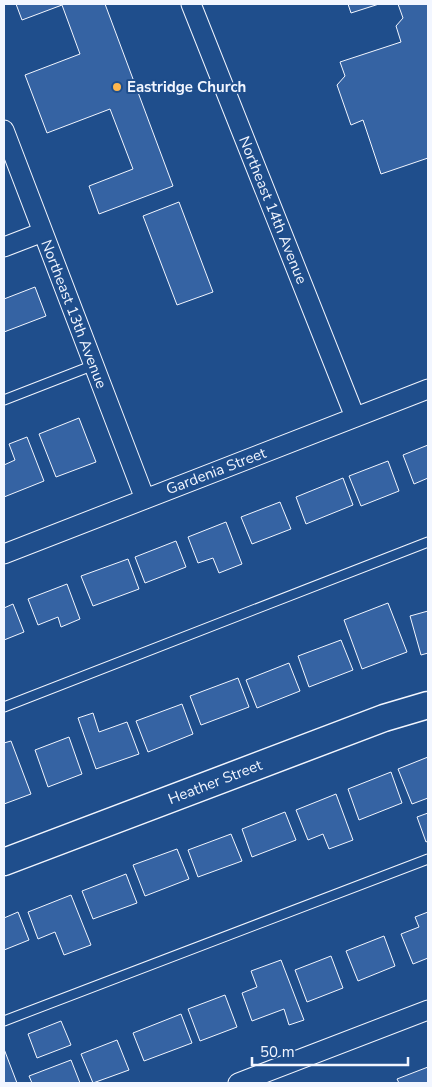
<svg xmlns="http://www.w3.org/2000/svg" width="432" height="1087" viewBox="0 0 432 1087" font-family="'Nunito Sans',sans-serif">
<rect width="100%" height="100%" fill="#1f4e8c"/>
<path fill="#3563a3" stroke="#f2f6ff" d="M16,4H105L173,186L99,214L89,186L133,169L110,109L47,133L25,75L80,54L62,5L22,20Z
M348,4H379L351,13Z
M398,4H428V158L381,174L363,120L351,125L337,85L345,76L340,62L401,42L396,26L403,18Z
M179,202L213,292L177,305L143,216Z
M35,287L46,316L4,332V299Z
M79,418L96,462L56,477L39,434Z
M27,437L44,481L4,497V465L15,460L9,444Z
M428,445V478L414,484L403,455Z
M388,461L399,491L361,506L349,476Z
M343,478L353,505L306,524L296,497Z
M280,502L291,529L252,544L241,517Z
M226,522L242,564L219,573L213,558L198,563L188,537Z
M176,541L186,567L145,583L135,557Z
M128,559L139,589L93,606L81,576Z
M67,584L80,619L61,627L58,617L38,625L28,599Z
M388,603L407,652L362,669L344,620Z
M13,604L24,632L4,640V608Z
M428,611V653L421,655L410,616Z
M341,640L353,670L309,687L298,656Z
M289,663L300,691L257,708L246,680Z
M238,678L249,707L201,725L190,696Z
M182,704L193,734L148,752L136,721Z
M93,713L99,732L127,722L139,754L96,769L78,718Z
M69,737L82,774L48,787L35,750Z
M11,741L31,794L4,804V743Z
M428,757V798L412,804L398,769Z
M391,772L402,803L359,820L348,789Z
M336,794L353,840L329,849L323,834L308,840L296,810Z
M285,812L296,840L252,857L242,829Z
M428,813V841L426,842L417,817Z
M231,834L242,861L198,877L188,850Z
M177,849L189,879L145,896L133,865Z
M126,874L137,903L93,919L82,891Z
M71,895L91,945L64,955L55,932L38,939L28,912Z
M18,912L29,940L4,950V918Z
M428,912V958L413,964L401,934L419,927L415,917Z
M384,936L395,966L358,981L346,951Z
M331,956L343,988L307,1002L295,970Z
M281,960L304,1020L289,1025L284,1009L252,1021L242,993L257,987L251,971Z
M225,995L237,1027L200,1041L188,1009Z
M181,1014L192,1043L144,1061L133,1033Z
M61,1021L71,1045L37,1058L28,1034Z
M117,1040L129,1070L93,1083L81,1054Z
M4,1049L17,1083H4Z
M71,1060L80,1083H32L29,1076Z
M428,1067V1083H399L397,1079Z"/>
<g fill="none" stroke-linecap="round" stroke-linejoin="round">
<defs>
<path id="lane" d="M4,400L94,365
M4,707L428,542
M4,1021L428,859"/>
<path id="street" d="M191,4L355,417
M4,130L145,499
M4,247L43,232
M4,554L428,389
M238,1083L428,1010"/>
<path id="secondary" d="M4,862L384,718L428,705"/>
</defs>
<use href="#lane" stroke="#f2f6ff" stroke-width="11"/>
<use href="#street" stroke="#f2f6ff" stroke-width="21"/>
<use href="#secondary" stroke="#f2f6ff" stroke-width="29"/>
<use href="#lane" stroke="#1f4e8c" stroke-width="9"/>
<use href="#street" stroke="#1f4e8c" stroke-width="19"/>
<use href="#secondary" stroke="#1f4e8c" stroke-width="26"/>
</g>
<circle fill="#ffb74d" stroke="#1f4e8c" stroke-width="2" cx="117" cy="87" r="5"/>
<g text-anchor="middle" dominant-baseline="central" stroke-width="4" stroke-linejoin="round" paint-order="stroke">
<g font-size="15" font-weight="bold" fill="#f2f6ff" stroke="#1f4e8c" text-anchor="start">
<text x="127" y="87">Eastridge Church</text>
</g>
<g font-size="15" fill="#f2f6ff" stroke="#1f4e8c">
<text transform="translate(273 210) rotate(68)">Northeast 14th Avenue</text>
<text transform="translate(74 314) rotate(69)">Northeast 13th Avenue</text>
<text transform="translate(216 471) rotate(-21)">Gardenia Street</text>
<text transform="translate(215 782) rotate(-21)">Heather Street</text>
</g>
</g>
<rect width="432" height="1087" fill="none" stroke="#f2f6ff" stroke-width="10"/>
<path d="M252 1057v8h156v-8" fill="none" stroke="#f2f6ff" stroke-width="2.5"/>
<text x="260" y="1057" font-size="15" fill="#f2f6ff" stroke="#1f4e8c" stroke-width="4" paint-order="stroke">50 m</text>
</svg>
